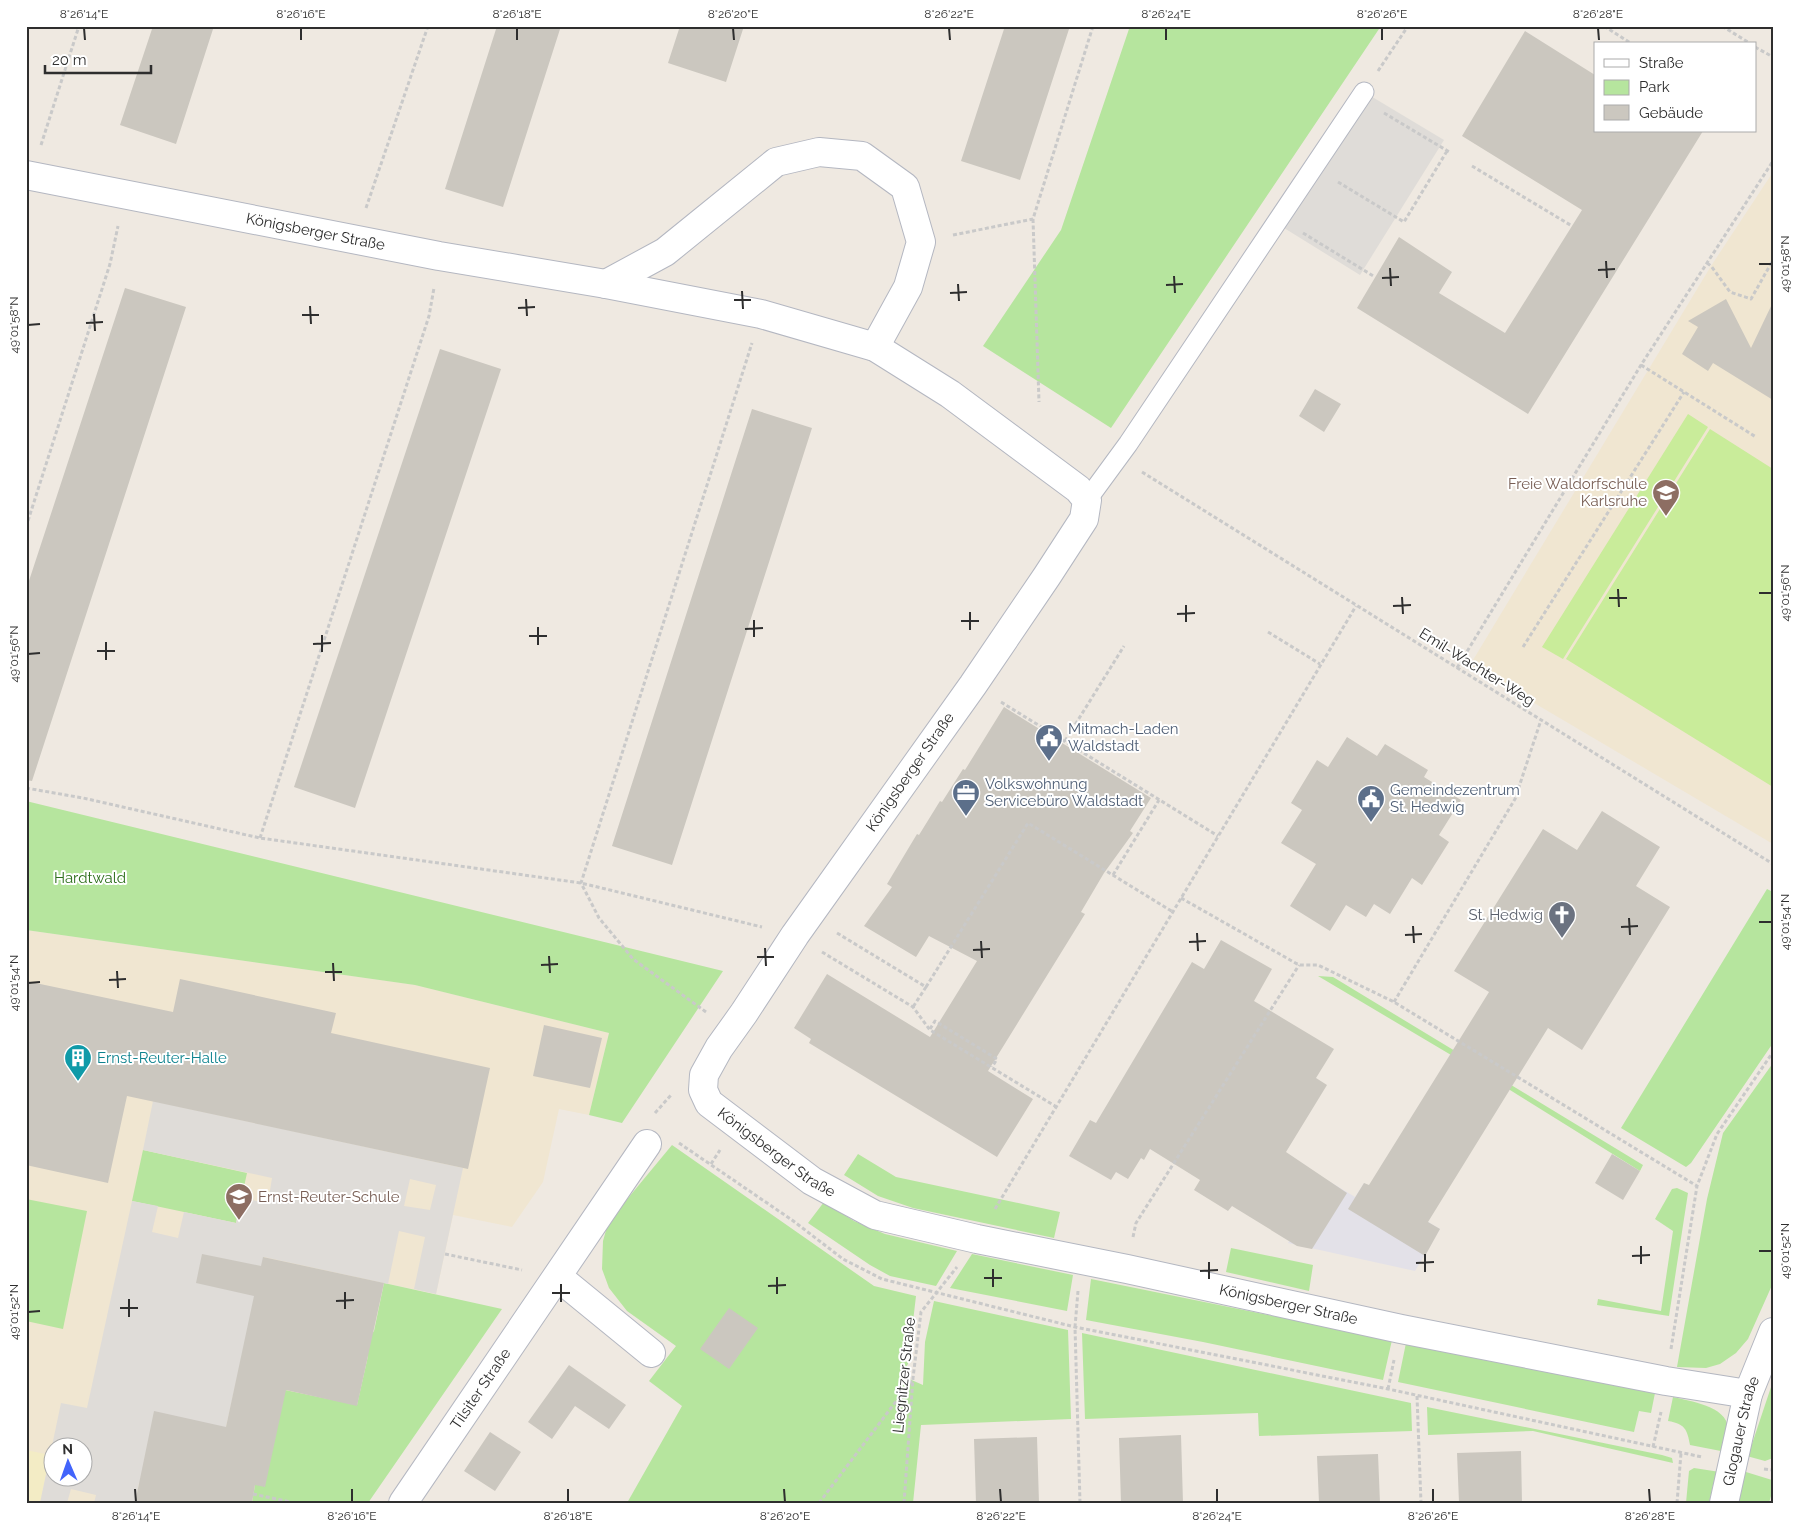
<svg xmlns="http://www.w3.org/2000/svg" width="1799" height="1529" viewBox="0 0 1799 1529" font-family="Raleway,sans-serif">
<rect width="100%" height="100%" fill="#efe9e1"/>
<path fill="#e3e1e8" d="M1327,1180L1355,1197L1364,1183L1440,1229L1415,1271L1288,1243Z"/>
<path fill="#f0e6d1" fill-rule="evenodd" d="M1773,172V844L1470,665L1711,266Z
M26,930L416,985L609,1033L589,1115L559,1109L543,1182L512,1227L453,1215L436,1294L384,1283L357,1406L276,1437L252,1503H26ZM52,1446H82V1476H52Z"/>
<path fill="#b6e59e" d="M1130,26H1381L1111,428L983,346L1061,230Z
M26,801L723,971L622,1123L589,1115L609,1033L415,985L26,930Z
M1767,889L1773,892V1043L1691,1163L1686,1167L1621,1128Z
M1318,976L1333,977L1643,1165L1640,1171L1510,1090Z
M1773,1063V1283L1748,1339L1736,1353L1720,1364L1706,1368L1677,1367L1707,1199L1723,1133Z
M672,1145L874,1286L916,1296L908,1364L900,1375L923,1385L925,1342L934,1301L1068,1330L1071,1419L921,1425L913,1503H627L682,1406L649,1381L676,1346L627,1311L609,1288L602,1269L603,1241L610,1216L619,1209Z
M143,1150L247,1173L236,1223L132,1201Z
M858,1154L896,1177L1060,1212L1054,1238L913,1208L878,1196L844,1175Z
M1677,1188L1688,1193L1669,1316L1597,1305L1598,1299L1661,1311L1673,1231L1655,1219L1672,1189Z
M26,1199L87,1211L63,1329L26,1321Z
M824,1202L854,1221L885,1234L957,1251L936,1286L890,1276L870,1265L808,1223Z
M1231,1248L1313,1265L1309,1291L1226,1272Z
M972,1254L1073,1275L1067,1311L950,1288Z
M1091,1279L1392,1340L1383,1380L1203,1342L1086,1320Z
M384,1283L502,1309L368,1503H252L255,1485L261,1385L357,1405L368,1356L358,1353L374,1331Z
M1082,1333L1411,1403L1412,1431L1259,1436L1258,1413L1085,1419Z
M1406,1343L1655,1393L1651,1413L1639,1411L1634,1432L1398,1382Z
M1773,1381V1458L1765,1461L1743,1455L1747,1443L1752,1444Z
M1673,1397C1689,1401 1727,1406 1728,1428C1729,1436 1727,1445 1726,1452L1690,1445C1687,1429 1685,1424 1668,1421Z
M1427,1407L1662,1455L1672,1458L1673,1463L1533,1431L1428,1435Z
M1694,1468L1720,1472L1716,1485H1713L1709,1503H1686L1689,1471Z
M1746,1472L1772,1480L1773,1489L1769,1503H1736L1739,1474Z"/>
<path fill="#f3ecc5" d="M26,1450L50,1455L40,1503H26Z"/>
<path fill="#c9ec9a" d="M1688,414L1708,427L1563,659L1542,647Z
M1710,429L1773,469V787L1566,659Z"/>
<path fill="#dfdcd8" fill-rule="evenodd" d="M1364,92L1444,140L1360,275L1276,223Z
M153,1101L463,1168L436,1294L414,1289L425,1237L399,1231L388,1284L264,1257L224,1436L155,1412L144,1461L150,1484L139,1483L135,1503H94L96,1495L71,1489L67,1503H40L61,1403L87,1408L132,1201L158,1206L152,1232L178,1238L184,1212L236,1223L241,1198L268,1203L272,1178L143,1150ZM410,1179L436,1185L430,1210L404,1206ZM52,1446H82V1476H52Z"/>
<path fill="#cbc7bf" d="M153,26H214L176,144L120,125Z
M497,26H561L503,207L445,189Z
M680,26H744L726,82L668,63Z
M1005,26H1070L1020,180L961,161Z
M1525,31L1595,75V131H1703L1528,414L1357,308L1399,237L1452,272L1439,293L1505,333L1582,210L1462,136Z
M125,288L186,307L32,781L26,780V590Z
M1726,299L1751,348L1773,302V400L1713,363L1708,371L1682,354L1698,327L1688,321Z
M440,349L501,369L355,808L294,787Z
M1315,389L1341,404L1324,432L1299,416Z
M752,409L812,428L672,865L612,846Z
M1004,707L1151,798L1130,831L1133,833L1104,873L1081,912L1085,914L988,1071L1033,1099L997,1157L809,1043L811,1039L794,1028L827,974L930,1037L977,961L929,936L916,957L864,926L892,887L887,884L917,834L919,835L940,801L942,802L963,769L965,770Z
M1347,737L1377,756L1385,744L1428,770L1424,777L1461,800L1439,835L1449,842L1422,885L1412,878L1390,914L1374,904L1366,917L1346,905L1330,931L1290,906L1316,864L1281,843L1302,810L1291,803L1317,760L1328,767Z
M1602,811L1660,847L1636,886L1670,907L1582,1050L1548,1028L1428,1222L1440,1229L1425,1256L1348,1209L1364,1183L1369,1185L1489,992L1454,971L1543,829L1577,850Z
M1221,940L1272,969L1254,1001L1334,1049L1316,1078L1327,1085L1286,1152L1347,1193L1312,1249L1297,1246L1232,1206L1228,1211L1194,1190L1200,1180L1150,1149L1144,1160L1141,1158L1128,1179L1116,1172L1111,1180L1069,1156L1090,1120L1096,1123L1192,962L1204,969Z
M180,979L336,1013L331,1033L490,1068L468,1169L127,1096L108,1183L26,1165V981L173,1012Z
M544,1025L602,1038L590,1088L533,1076Z
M1612,1154L1640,1171L1623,1200L1595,1183Z
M202,1254L261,1266L263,1257L384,1283L357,1406L286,1390L265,1487L255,1485L252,1503H135L154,1411L226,1427L254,1296L196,1283Z
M729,1308L758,1328L729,1369L700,1349Z
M569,1365L626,1405L609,1429L575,1406L552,1439L528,1422Z
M490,1432L521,1452L495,1491L464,1471Z
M1181,1435L1183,1503H1121L1119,1438Z
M1037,1437L1039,1503H976L974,1439Z
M1521,1451L1522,1503H1459L1457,1453Z
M1378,1454L1380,1503H1319L1317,1456Z"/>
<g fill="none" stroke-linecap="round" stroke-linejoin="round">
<defs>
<path id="service" d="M1087,500L1128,444L1364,92"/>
<g id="minor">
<path id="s1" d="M26,175L439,256L606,284L761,314L875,347L950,394L1078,489L1087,500L1084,519L1047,576L973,685L795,935L744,1013L719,1048L704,1075L703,1090L709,1103L812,1181L875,1215L977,1239L1127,1269L1401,1329L1666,1381L1748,1394"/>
<path d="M606,284L665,252L776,162L819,152L862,156L905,187L921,242L908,287L875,347"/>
<path d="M558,1277L651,1353"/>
<path id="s2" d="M403,1503L647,1144"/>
</g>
<g id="tertiary">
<path id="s3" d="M1724,1503L1748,1394L1773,1332"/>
</g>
</defs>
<use href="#service" stroke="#b4b7c1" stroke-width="21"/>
<use href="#minor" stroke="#b4b7c1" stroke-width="30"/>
<use href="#tertiary" stroke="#b4b7c1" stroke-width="30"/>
<path stroke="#c9c9c9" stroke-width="3" stroke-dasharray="4 2.5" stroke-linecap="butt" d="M1604,26L1632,44
M1722,26L1751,44
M1755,47L1773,57
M1378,71L1408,26
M1384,113L1451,153
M41,145L79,26
M1472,166L1572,226
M1338,182L1404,222L1447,151
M366,208L428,26
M1033,219L1039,402
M1303,233L1375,277
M953,235L1033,219L1093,26
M1707,263L1711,266L1730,292L1751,299L1773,260
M1641,365L1756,437
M1142,472L1773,864
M26,527L110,264L118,226
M1268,632L1320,664
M1523,647L1684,392
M1457,668L1641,365L1773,161
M1001,702L1218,836
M1065,741L1124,646
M26,788L83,798L260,838L581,883L762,927
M260,838L429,316L434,288
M1113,875L1159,800
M1181,898L1299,965H1318L1394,1002L1697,1186
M837,933L926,987L913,1007
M822,952L913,1007L930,1030L1055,1106
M926,987L1028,823L1173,912
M1394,1002L1515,799L1541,720
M706,1012L633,959L599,918L581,883L752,343
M930,1029L935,1021L997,1059L992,1067
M655,1113L671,1095
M679,1143L792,1220L843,1259L882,1279L1075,1327L1388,1389L1702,1457
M711,1164L720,1150
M995,1209L1356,606
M1133,1237L1136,1223L1299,965
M445,1254L522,1270
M1078,1291L1075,1327L1080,1503
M1671,1349L1697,1186L1717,1134L1773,1052
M1388,1389L1394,1360
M1417,1396L1421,1503
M1653,1447L1661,1412
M1764,1469L1773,1470
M253,1494L295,1503
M819,1503L913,1379
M904,1503L913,1378L921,1312L957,1267
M1677,1503L1681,1453"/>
<use href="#service" stroke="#fff" stroke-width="19"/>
<use href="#minor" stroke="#fff" stroke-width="28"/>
<use href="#tertiary" stroke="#fff" stroke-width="28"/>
</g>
<path fill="none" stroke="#2e2e2e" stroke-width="2" d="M84,28L85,40M301,28V40M517,28V40M733,28L734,40M949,28L950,40M1166,28V40M1382,28V40M1598,28L1599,40M1606,261L1607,278M1759,264H1772M1390,268L1391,286M1598,270L1615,269M1174,276L1175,293M1382,278L1399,277M958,284L959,301M1166,285L1183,284M742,291L743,309M950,293L967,292M526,299L527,316M734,300H751M310,306L311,324M518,308L535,307M94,314L95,331M302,315H319M86,323L103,322M28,325L40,324M1618,589L1619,607M1759,593H1772M1402,597L1403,614M1609,598H1627M1186,605V622M1393,606L1411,605M970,612V630M1177,614L1195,613M754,620V637M961,621H979M538,627V645M745,629L763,628M322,635V652M529,636H547M106,642V660M313,644L331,643M97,651H115M28,654L40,653M1629,918L1630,935M1759,922H1772M1413,926L1414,943M1621,927L1638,926M1197,933L1198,951M1405,935L1422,934M981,941L982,958M1189,942L1206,941M765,948L766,966M973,950L990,949M549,956L550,973M757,957H774M333,963L334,981M541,965L558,964M117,971L118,988M325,972H342M109,980L126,979M28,983L40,982M1641,1246V1264M1759,1251H1772M1425,1254V1272M1632,1256L1650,1255M1209,1262V1279M1416,1263L1434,1262M993,1269V1287M1200,1271L1218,1270M777,1277V1294M984,1278H1002M561,1284V1302M768,1286L786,1285M345,1292V1309M552,1293H570M129,1299V1317M336,1301L354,1300M120,1308H138M28,1312L40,1311M135,1489L136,1502M352,1489V1502M568,1489V1502M784,1489L785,1502M1000,1489L1001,1502M1217,1489V1502M1433,1489V1502M1649,1489L1650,1502"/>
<defs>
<symbol id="school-pin" viewBox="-11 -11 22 30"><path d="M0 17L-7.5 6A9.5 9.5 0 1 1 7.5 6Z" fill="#8d6e63" stroke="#fff"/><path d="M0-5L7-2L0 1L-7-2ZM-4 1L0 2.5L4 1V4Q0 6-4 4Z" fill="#fff"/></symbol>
<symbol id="civic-pin" viewBox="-11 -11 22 30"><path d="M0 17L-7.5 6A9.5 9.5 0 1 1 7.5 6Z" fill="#5c6f8a" stroke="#fff"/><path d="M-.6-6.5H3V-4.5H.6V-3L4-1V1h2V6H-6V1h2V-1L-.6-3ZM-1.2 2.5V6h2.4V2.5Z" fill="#fff"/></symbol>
<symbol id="office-pin" viewBox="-11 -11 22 30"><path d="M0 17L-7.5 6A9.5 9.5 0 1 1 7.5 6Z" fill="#5c6f8a" stroke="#fff"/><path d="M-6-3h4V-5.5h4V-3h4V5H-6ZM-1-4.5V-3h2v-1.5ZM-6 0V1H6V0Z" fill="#fff"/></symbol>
<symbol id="church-pin" viewBox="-11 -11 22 30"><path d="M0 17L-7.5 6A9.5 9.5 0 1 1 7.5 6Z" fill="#6b7280" stroke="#fff"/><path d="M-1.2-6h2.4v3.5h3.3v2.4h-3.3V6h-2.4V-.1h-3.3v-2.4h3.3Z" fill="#fff"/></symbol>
<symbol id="building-pin" viewBox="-11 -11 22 30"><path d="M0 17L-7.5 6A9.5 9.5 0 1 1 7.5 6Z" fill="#0f9aa8" stroke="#fff"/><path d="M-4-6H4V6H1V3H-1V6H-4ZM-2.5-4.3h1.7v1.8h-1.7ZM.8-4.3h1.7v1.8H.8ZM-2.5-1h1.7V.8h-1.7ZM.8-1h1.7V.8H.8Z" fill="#fff"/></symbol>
</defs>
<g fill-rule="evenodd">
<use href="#school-pin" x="1650" y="477" width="32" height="43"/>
<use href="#civic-pin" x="1033" y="722" width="32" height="43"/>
<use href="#office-pin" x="950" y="777" width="32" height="43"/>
<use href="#civic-pin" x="1355" y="783" width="32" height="43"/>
<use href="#church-pin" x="1546" y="899" width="32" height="43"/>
<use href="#building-pin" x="62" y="1042" width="32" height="43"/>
<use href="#school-pin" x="223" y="1181" width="32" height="43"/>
</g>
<g text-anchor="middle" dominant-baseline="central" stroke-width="4" stroke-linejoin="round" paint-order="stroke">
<g font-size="15" fill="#2e2e2e" stroke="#fff">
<text stroke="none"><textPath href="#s1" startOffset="295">Königsberger Straße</textPath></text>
<text transform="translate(1477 667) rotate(32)">Emil-Wachter-Weg</text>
<text transform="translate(910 772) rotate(-55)">Königsberger Straße</text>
<text stroke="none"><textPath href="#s1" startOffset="1935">Königsberger Straße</textPath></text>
<text stroke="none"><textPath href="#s1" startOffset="2475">Königsberger Straße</textPath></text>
<text transform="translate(904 1375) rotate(-84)">Liegnitzer Straße</text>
<text stroke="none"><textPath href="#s2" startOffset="138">Tilsiter Straße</textPath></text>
<text stroke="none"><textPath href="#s3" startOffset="74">Glogauer Straße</textPath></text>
</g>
<g font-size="15" fill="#785e54" stroke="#fff" text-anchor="end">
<text x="1647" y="484">Freie Waldorfschule<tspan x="1647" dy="17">Karlsruhe</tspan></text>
<text x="258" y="1197" text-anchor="start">Ernst-Reuter-Schule</text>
</g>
<g font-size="15" fill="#4e5e75" stroke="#fff" text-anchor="start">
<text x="1068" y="729">Mitmach-Laden<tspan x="1068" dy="17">Waldstadt</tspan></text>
<text x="985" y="784">Volkswohnung<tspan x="985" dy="17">Servicebüro Waldstadt</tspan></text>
<text x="1390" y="790">Gemeindezentrum<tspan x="1390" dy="17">St. Hedwig</tspan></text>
</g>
<g font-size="15" fill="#2c6e1b" stroke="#fff">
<text x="90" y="878">Hardtwald</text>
</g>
<g font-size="15" fill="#5b616d" stroke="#fff" text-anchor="end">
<text x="1543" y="915">St. Hedwig</text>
</g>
<g font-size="15" fill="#0d838f" stroke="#fff" text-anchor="start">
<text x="97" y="1058">Ernst-Reuter-Halle</text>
</g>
</g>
<rect width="1799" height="1529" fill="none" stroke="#ffffff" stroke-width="55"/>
<rect x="1594" y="42" width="162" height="90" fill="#ffffff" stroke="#ababab"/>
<rect x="1604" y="59" width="25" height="8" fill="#ffffff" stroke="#ababab"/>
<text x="1639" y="68" font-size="15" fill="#2e2e2e">Straße</text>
<rect x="1604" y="80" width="25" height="15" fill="#b6e59e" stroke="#ababab"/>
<text x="1639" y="92" font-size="15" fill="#2e2e2e">Park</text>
<rect x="1604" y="105" width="25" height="15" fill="#cbc7bf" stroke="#ababab"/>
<text x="1639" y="118" font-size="15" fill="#2e2e2e">Gebäude</text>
<g transform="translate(68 1462) rotate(358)"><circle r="24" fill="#ffffff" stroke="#ababab"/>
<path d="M0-4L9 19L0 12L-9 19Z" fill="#4264fb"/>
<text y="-8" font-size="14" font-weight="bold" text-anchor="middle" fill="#2e2e2e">N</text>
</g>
<path d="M45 65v8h106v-8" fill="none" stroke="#2e2e2e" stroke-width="2.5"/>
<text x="52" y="65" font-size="15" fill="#2e2e2e" stroke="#ffffff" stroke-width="4" paint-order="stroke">20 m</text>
<rect x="28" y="28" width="1744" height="1474" fill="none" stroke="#2e2e2e" stroke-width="2"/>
<g font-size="12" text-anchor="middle" fill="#2e2e2e">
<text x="84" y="18">8°26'14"E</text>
<text x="301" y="18">8°26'16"E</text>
<text x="517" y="18">8°26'18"E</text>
<text x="733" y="18">8°26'20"E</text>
<text x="949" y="18">8°26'22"E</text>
<text x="1166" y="18">8°26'24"E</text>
<text x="1382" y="18">8°26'26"E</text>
<text x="1598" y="18">8°26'28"E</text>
<text transform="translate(1785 264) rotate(-90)" y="4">49°01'58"N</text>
<text transform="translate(14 325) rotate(-90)" y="4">49°01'58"N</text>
<text transform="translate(1785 593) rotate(-90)" y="4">49°01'56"N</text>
<text transform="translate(14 654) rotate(-90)" y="4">49°01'56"N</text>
<text transform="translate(1785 922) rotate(-90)" y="4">49°01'54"N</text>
<text transform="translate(14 983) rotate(-90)" y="4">49°01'54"N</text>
<text transform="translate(1785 1251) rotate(-90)" y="4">49°01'52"N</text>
<text transform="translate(14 1312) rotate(-90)" y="4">49°01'52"N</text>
<text x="136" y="1520">8°26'14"E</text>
<text x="352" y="1520">8°26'16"E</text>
<text x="568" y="1520">8°26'18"E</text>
<text x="785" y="1520">8°26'20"E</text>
<text x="1001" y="1520">8°26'22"E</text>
<text x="1217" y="1520">8°26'24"E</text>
<text x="1433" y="1520">8°26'26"E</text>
<text x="1650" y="1520">8°26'28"E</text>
</g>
</svg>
